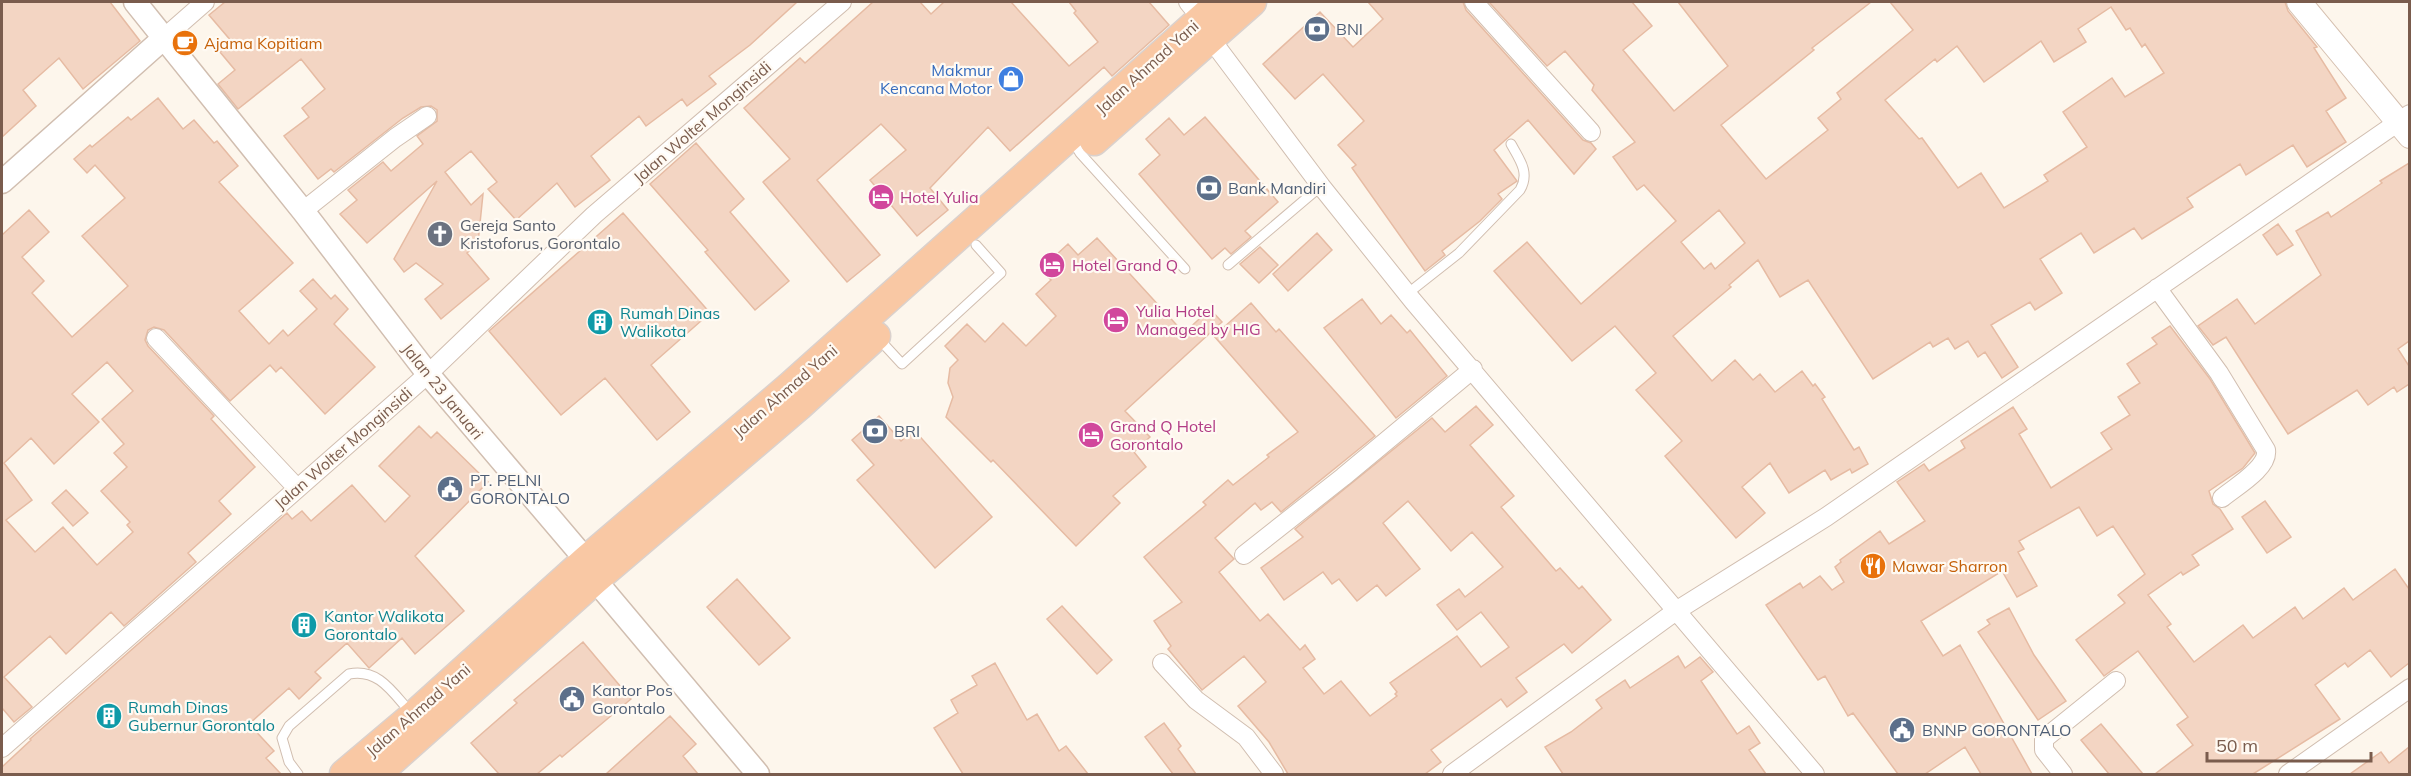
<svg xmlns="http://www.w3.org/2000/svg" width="2411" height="776" viewBox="0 0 2411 776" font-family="Mulish,sans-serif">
<rect width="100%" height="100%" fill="#fdf6ec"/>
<path fill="#f3d5c3" stroke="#e6bba3" stroke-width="1.5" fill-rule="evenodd" d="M2,2H110L140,41L83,89L59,58L23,90L36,106L2,137Z
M225,2H797L750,45L709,76L716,84L687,106L682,99L646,126L639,116L591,156L610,180L575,207L557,183L516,220L488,189L497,182L471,151L445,172L471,205L483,194L478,243L467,253L489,279L441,319L425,299L443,284L416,263L404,272L394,259L437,181L367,243L340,214L357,200L348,190L383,162L391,171L423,144L417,136L437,121V110L431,106L421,107L403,118L334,172L331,169L318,179L284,136L309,117L302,108L325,89L301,59L238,109L218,84L235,70L220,52L232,42L209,15Z
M873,2H920L931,14L944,2H1011L1069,66L1098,42L1074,13L1076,11L1069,2H1149L1169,25L1112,76L1104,67L1010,151L988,127L930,188L948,210L917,236L870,180L906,150L881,124L817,180L880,255L847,282L763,182L790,159L744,108L800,58L805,63Z
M1368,2H1463L1466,10L1583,140L1591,143L1596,149L1574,174L1528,120L1494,150L1517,181L1498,194L1502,199L1480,221L1442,251L1445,255L1425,271L1352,168L1356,165L1338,145L1364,121L1323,74L1295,99L1263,64L1320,12L1353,47L1383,19Z
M1489,2H1632L1652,26L1623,50L1674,111L1728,66L1678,2H1871L1812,48L1814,50L1721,125L1766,179L1828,130L1818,118L1841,99L1837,93L1913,30L1890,2H2285L2288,11L2317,47L2314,48L2346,98L2326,111L2346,142L2307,167L2293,145L2246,175L2240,164L2187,198L2193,207L2142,239L2134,228L2094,253L2081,233L2040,259L2062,293L2035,310L2030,302L1991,325L2018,367L2002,378L1985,352L1978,357L1968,341L1955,349L1948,338L1933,347L1930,342L1873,379L1808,280L1780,297L1758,260L1729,285L1731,287L1673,336L1712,381L1735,360L1753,380L1760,374L1775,392L1802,371L1813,386L1815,384L1825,397L1822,399L1854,450L1859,447L1868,464L1852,473L1850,469L1831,480L1825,470L1789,493L1770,463L1742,487L1765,513L1736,538L1665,456L1682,441L1636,390L1656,373L1615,326L1572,361L1494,271L1527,242L1581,304L1676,221L1644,185L1637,190L1613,157L1635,142L1592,90L1594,85L1565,51L1547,66ZM2111,7L2126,30L2130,28L2142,47L2145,44L2164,73L2125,97L2112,78L2063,112L2087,147L2044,175L2048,181L2004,208L1981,173L1958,188L1922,138L1919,139L1885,100L1935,59L1937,62L1957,46L1984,82L2041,41L2054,62L2086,42L2078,29ZM1719,210L1745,243L1715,269L1711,263L1704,269L1681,242Z
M158,98L183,129L194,120L214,143L217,141L238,166L219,182L293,263L239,311L269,344L283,330L288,336L317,309L300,291L313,279L331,299L335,295L348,309L334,324L375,367L325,414L281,367L276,372L270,365L230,401L164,330L154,327L148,330L145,340L148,346L214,416L211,419L255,467L219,501L231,514L188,553L196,562L124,626L111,612L66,654L50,636L4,677L32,707L14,722L2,708V235L29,210L49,232L22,257L44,281L32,293L72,337L128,286L82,236L125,198L95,165L87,173L74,159L90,145L92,147L128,117L131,120ZM107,362L133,391L102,419L124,444L114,453L127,467L101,491L130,522L127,525L133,532L97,565L63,527L35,552L6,520L32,500L4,463L31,438L54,464L99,422L72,394Z
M1205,117L1278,202L1245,231L1251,237L1231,254L1225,248L1212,259L1139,174L1160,155L1146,139L1169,118L1184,135Z
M696,143L744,199L730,212L789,281L755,310L705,252L708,250L650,184Z
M2409,163V341L2398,349L2409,366V384L2397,392L2394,387L2368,405L2357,390L2288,434L2226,337L2213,345L2198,326L2237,299L2255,324L2321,275L2296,231L2328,212L2331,217L2382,183L2380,181Z
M623,213L710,313L651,365L690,412L657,440L605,378L561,415L489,331Z
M2278,224L2293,245L2277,255L2263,235Z
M1317,233L1332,250L1288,291L1273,274Z
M1097,238L1184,333L1210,309L1222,322L1125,411L1150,437L1134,452L1146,467L1113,496L1120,503L1076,546L993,460L991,462L946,417L953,397L948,383L950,368L958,360L945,346L967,324L985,342L1003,323L1026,346L1056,316L1036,294L1051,280L1041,269L1068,244L1078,255Z
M1260,247L1278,265L1259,283L1240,264Z
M1362,299L1381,324L1391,315L1407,333L1410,330L1447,376L1396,418L1324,328Z
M1251,303L1276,332L1279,329L1375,436L1281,512L1272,502L1261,510L1255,503L1215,538L1234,559L1219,572L1260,621L1268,614L1300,650L1305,645L1315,659L1303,668L1324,694L1341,681L1370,716L1397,696L1395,694L1397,692L1390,683L1457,636L1481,667L1509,647L1481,612L1457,630L1437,605L1459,589L1465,597L1503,567L1472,532L1451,551L1408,501L1383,523L1420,569L1386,596L1377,585L1357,601L1339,579L1332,584L1323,572L1284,600L1261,568L1303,537L1295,529L1432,418L1445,432L1476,406L1493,425L1470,445L1514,496L1501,507L1556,571L1560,568L1579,589L1582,586L1611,620L1572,653L1564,644L1516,678L1527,692L1507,707L1501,699L1431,750L1441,762L1425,774H1288L1269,742L1238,706L1266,682L1244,656L1202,690L1168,649L1171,646L1154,621L1182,602L1144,557L1206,505L1203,502L1228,480L1233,485L1269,457L1267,455L1298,432L1214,336Z
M2170,326L2210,379L2255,453L2243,468L2209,491L2213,504L2220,509L2233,529L2192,555L2199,565L2183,575L2181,572L2148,595L2171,624L2167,627L2194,662L2243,625L2253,638L2295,607L2303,619L2344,588L2353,600L2395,569L2409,589V663L2391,677L2370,650L2348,667L2345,663L2315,685L2340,719L2253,774H2155L2193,745L2177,725L2188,717L2138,651L2104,676L2076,640L2125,603L2118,595L2145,574L2113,526L2097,536L2079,507L2019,541L2024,549L2018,552L2037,586L2017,597L2002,571L1921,621L1943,656L1960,645L2032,774H1981L1965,747L1925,774H1898L1853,713L1848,716L1825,676L1818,680L1766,605L1800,583L1803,588L1820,576L1832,590L1844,582L1835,567L1841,562L1840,560L1880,531L1889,544L1925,521L1897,482L1924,464L1929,471L1965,448L1961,441L2013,407L2027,429L2019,434L2051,488L2112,449L2101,433L2130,415L2118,397L2140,383L2127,364L2157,344L2152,338Z
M879,416L901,441L914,430L992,517L935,568L857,480L874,465L852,440Z
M419,426L431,438L437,432L488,482L415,556L464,611L415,654L402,638L369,668L347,643L315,672L321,678L299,699L289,688L249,724L274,751L266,758L281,774H2V767L31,740L30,739L287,513L292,519L302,511L311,521L352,485L385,522L410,496L379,466Z
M66,490L88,513L73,526L52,503Z
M2265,501L2291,537L2267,553L2242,517Z
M737,579L790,638L759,665L707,607Z
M1062,606L1112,660L1097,674L1047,619Z
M2009,608L2034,655L2066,701L2038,720L1978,632L1990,624L1987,620Z
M583,642L631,699L562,757L560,755L537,774H499L471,743L517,703L514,700Z
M1678,656L1685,668L1700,657L1713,672L1701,681L1737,734L1749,726L1760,743L1749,750L1766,774H1563L1545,747L1571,732L1602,708L1596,700L1625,680L1630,688Z
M995,663L1027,720L1037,714L1059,751L1066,746L1088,774H963L934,728L958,713L951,700L977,685L972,676Z
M670,716L696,744L683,756L698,774H606Z
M1164,723L1181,746L1178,749L1196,774H1173L1145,737Z
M2101,724L2143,774H2109L2081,740Z
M2409,747V774H2350L2381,752L2389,763Z"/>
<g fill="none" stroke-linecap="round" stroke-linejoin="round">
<defs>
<path id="service" d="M1071,138L1080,153L1185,269
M1228,265L1321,186
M1407,294L1459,253L1520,190C1530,173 1520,160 1511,144
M878,338L902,364L1001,273L976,245
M298,774L289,762L282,738L289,726L349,674C379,668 393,693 411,713"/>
<path id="minor" d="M1188,2L1201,18L1210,38L1321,186L1413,301L1815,774
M1474,2L1591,132
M165,37L205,2
M303,211L395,138L427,116
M2157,288L2219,373L2266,450C2269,468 2235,487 2222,498
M156,338L297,488
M1244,555L1343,477L1473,369
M1162,663L1196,700L1246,737L1274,774
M2,748L428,374L594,215L842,2
M1452,774L1676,611L1826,517L2410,114
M2063,774L2044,750V739L2116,681
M2288,774L2410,688"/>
<path id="tertiary" d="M135,2L303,211L428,374L586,560L595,580L758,774
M2,182L165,37"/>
<path id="secondary" d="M2299,2L2410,136"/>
<path id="trunk" d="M1094,141L1252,2
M344,774L414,715L586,560L789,387L1220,2
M377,774L595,580L799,406L876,336"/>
</defs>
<use href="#service" stroke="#d1beb0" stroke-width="11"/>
<use href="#minor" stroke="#d1beb0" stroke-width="20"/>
<use href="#tertiary" stroke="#d1beb0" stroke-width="25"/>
<use href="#secondary" stroke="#d6c0b0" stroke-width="26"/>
<use href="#trunk" stroke="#dad1cd" stroke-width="31"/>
<use href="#service" stroke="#fff" stroke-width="9"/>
<use href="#minor" stroke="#fff" stroke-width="18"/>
<use href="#tertiary" stroke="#fff" stroke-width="22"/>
<use href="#secondary" stroke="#fff" stroke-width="24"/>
<use href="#trunk" stroke="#f9c8a4" stroke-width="28"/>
</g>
<defs>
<symbol id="bank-disc" viewBox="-11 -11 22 22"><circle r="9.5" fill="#5c6f8a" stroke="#fffaf3"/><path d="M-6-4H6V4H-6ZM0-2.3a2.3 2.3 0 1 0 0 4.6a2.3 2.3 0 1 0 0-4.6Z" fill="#fff"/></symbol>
<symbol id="cafe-disc" viewBox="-11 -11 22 22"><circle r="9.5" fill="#e8710a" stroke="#fffaf3"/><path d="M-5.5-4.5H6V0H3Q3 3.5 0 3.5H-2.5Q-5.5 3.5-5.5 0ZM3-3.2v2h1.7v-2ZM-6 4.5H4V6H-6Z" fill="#fff"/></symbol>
<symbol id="shop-disc" viewBox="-11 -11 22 22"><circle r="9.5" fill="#3f7fe0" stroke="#fffaf3"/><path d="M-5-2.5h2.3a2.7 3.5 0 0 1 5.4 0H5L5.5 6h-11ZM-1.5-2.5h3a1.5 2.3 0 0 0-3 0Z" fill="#fff"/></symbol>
<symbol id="hotel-disc" viewBox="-11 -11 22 22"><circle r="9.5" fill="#d1479c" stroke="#fffaf3"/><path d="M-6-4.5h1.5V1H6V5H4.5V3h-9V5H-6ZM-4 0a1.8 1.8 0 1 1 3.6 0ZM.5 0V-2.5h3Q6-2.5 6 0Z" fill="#fff"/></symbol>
<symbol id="church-disc" viewBox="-11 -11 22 22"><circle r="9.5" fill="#6b7280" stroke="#fffaf3"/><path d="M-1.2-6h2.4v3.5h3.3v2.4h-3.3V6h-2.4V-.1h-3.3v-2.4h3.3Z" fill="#fff"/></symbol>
<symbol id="building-disc" viewBox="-11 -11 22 22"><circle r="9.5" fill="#0f9aa8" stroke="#fffaf3"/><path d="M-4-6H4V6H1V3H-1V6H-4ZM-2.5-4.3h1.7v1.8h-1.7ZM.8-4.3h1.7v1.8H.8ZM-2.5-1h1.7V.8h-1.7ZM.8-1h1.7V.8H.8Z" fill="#fff"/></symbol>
<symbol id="civic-disc" viewBox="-11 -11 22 22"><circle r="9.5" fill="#5c6f8a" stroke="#fffaf3"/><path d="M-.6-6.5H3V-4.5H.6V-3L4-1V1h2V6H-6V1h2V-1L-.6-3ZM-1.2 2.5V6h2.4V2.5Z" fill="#fff"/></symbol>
<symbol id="restaurant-disc" viewBox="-11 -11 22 22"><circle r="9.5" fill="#e8710a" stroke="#fffaf3"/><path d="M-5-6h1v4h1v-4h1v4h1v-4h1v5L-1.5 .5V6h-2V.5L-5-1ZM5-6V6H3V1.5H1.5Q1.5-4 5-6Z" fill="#fff"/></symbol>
</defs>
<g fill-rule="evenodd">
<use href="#bank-disc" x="1302" y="14" width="30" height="30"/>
<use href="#cafe-disc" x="170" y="28" width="30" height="30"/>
<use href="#shop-disc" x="996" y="64" width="30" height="30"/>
<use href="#bank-disc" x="1194" y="173" width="30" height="30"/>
<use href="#hotel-disc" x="866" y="182" width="30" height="30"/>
<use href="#church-disc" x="425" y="219" width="30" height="30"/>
<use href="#hotel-disc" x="1037" y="250" width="30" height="30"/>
<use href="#hotel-disc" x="1101" y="305" width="30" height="30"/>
<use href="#building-disc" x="585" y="307" width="30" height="30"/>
<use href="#bank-disc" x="860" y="416" width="30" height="30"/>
<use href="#hotel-disc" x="1076" y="420" width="30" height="30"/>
<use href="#civic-disc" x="435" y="474" width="30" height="30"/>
<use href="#restaurant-disc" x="1858" y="551" width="30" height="30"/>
<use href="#building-disc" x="289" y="610" width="30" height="30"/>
<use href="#civic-disc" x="557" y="684" width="30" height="30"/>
<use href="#building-disc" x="94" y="701" width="30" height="30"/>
<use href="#civic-disc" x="1887" y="715" width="30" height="30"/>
</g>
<g text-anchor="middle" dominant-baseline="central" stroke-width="4.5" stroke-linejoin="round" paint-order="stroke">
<g font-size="16" fill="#4e5e75" stroke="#fffaf3" text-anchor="start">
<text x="1336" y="29">BNI</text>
<text x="1228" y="188">Bank Mandiri</text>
<text x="894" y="431">BRI</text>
<text x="470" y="480">PT. PELNI<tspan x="470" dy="18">GORONTALO</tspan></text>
<text x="592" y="690">Kantor Pos<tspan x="592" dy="18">Gorontalo</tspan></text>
<text x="1922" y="730">BNNP GORONTALO</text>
</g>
<g font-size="16" fill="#c56008" stroke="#fffaf3" text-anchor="start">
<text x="204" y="43">Ajama Kopitiam</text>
<text x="1892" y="566">Mawar Sharron</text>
</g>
<g font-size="16" fill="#7a5c4d" stroke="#fffaf3">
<text transform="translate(1147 67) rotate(-42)">Jalan Ahmad Yani</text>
<text transform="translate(702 122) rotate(-41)">Jalan Wolter Monginsidi</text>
<text transform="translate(443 391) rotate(51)">Jalan 23 Januari</text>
<text transform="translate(785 391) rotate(-41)">Jalan Ahmad Yani</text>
<text transform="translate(343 448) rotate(-41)">Jalan Wolter Monginsidi</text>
<text transform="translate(418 710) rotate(-41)">Jalan Ahmad Yani</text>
</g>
<g font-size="16" fill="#366cbe" stroke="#fffaf3" text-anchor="end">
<text x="992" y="70">Makmur<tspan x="992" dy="18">Kencana Motor</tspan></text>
</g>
<g font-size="16" fill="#b23c85" stroke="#fffaf3" text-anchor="start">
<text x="900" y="197">Hotel Yulia</text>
<text x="1072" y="265">Hotel Grand Q</text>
<text x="1136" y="311">Yulia Hotel<tspan x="1136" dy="18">Managed by HIG</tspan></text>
<text x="1110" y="426">Grand Q Hotel<tspan x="1110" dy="18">Gorontalo</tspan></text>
</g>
<g font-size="16" fill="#5b616d" stroke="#fffaf3" text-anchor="start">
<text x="460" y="225">Gereja Santo<tspan x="460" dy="18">Kristoforus, Gorontalo</tspan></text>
</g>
<g font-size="16" fill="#0d838f" stroke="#fffaf3" text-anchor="start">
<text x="620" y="313">Rumah Dinas<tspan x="620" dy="18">Walikota</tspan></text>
<text x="324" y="616">Kantor Walikota<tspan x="324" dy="18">Gorontalo</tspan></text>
<text x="128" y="707">Rumah Dinas<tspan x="128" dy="18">Gubernur Gorontalo</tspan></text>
</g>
</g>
<rect width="2411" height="776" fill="none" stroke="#7a5c4d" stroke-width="6"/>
<path d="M2207 752v9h164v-9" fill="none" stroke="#7a5c4d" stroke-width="3"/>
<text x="2216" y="752" font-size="18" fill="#7a5c4d" stroke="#fffaf3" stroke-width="4.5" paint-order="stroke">50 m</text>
</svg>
